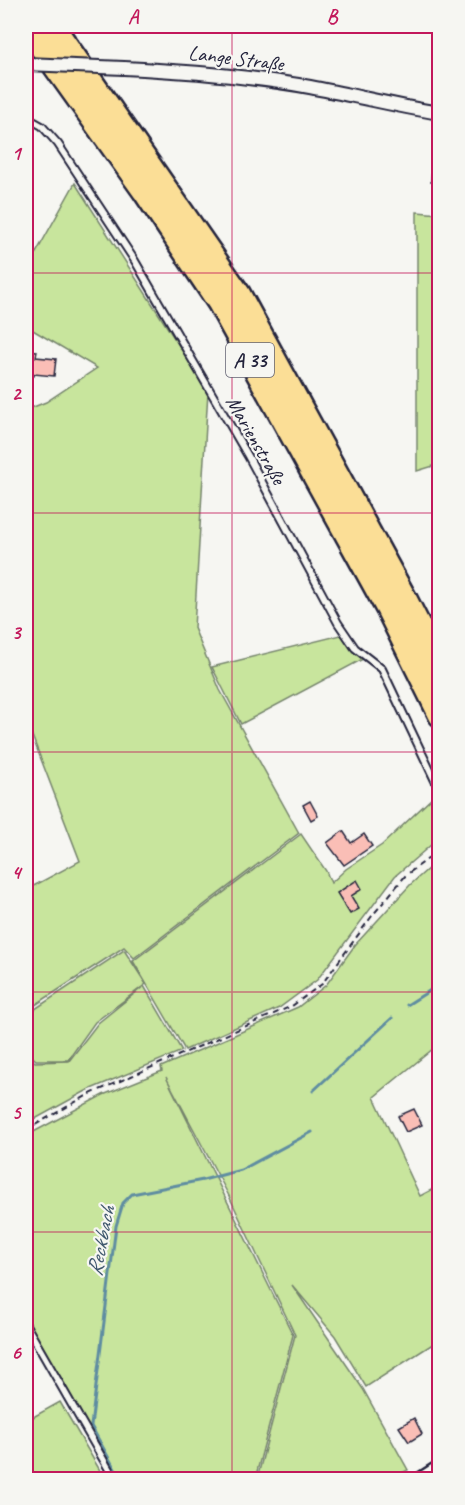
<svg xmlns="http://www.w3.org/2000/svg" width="465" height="1505" viewBox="0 0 465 1505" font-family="Caveat,sans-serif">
<rect width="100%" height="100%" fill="#f6f6f2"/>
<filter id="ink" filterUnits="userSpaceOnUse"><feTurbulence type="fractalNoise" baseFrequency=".0167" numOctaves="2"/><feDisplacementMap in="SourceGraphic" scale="12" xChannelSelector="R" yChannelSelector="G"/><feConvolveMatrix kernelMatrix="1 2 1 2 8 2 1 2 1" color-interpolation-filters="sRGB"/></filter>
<g filter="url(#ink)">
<path fill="#c8e59d" stroke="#75846c" stroke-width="1.5" d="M75,183L208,391L194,628L220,690L299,833L134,958L124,947L26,1011V890L80,861L26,720V410L46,402L97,368L26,326V271Z
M417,212L439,214L440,464L417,471Z
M349,633L363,659L241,724L212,667Z
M432,798L439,823V838L395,876L317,980L279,1008L185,1050L133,961L301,834L326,871L331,883L346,869L382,845Z
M439,859V1044L374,1097L420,1196L439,1186V1340L366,1387L335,1336L292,1285L363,1389L408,1470L389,1479H257L295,1335L229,1196L166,1077L293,1335L255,1479H121L69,1396L26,1317V1136L103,1095L162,1071L161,1067L298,1007L326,985L355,945L410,885Z
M124,950L146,984L95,1022L68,1060H36L26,1051V1015Z
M144,986L182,1051L86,1091L26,1124V1054L35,1062L69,1061L98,1023Z
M60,1402L105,1479H26V1421Z"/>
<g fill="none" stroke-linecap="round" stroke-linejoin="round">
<path stroke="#5f8da1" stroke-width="3" d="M407,1005L440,984
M313,1091L392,1018
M121,1480L91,1426L116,1226L123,1203L132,1194L203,1180L241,1170L312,1132"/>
</g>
<path fill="#fabeb6" stroke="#22223b" stroke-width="1.5" d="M433,155H440V183L431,182Z
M26,350L37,351L36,357L56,359L54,376L34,374V376L26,375Z
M310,801L318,816L311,820L303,805Z
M343,831L351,843L364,834L372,846L344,865L327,843Z
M357,880L362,889L351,896L359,909L350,914L337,893Z
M414,1109L422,1125L406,1132L398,1116Z
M414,1418L422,1434L409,1442L399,1427Z"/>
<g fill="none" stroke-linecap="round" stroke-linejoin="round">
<defs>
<path id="lane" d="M26,117L42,126L58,144L135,261L248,456L338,623L355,648L382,669L440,791
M26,1325L115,1480"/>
<path id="street" d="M124,68C186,71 248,76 310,87C353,95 396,106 440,113"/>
<path id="secondary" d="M423,1480L440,1469"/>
<path id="highway" d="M26,26L144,191L219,303L388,610L440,715
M53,26L239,294L406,600L440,667"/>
</defs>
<use href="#lane" stroke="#22223b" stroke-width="10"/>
<use href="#street" stroke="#22223b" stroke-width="16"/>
<use href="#secondary" stroke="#22223b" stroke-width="21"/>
<use href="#highway" stroke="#22223b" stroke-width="27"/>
<path stroke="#22223b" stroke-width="2" stroke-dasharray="6 4.5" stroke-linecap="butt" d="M26,1130L88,1095L292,1006L322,984L372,916L406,875L440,850
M394,1480L411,1474"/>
<use href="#lane" stroke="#f6f6f2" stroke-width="6"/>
<use href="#street" stroke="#f6f6f2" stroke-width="12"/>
<use href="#secondary" stroke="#f6f6f2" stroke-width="16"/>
<use href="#highway" stroke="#fbde96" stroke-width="22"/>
<defs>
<path id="street-bridge" d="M26,64L124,68"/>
</defs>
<use href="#street-bridge" stroke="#22223b" stroke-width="16" stroke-linecap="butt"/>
<use href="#street-bridge" stroke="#f6f6f2" stroke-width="12"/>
</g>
</g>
<path fill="none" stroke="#c2185b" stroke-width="1.5" stroke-opacity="0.55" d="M232,26V1480M26,273H440M26,513H440M26,752H440M26,992H440M26,1232H440"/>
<g text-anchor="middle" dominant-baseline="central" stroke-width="4.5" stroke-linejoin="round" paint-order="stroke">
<rect fill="#f6f6f2" stroke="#626272" stroke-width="1.5" x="226" y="343" width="48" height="34" rx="4.5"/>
<g font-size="20" font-weight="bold" fill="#22223b">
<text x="250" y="360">A 33</text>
</g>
<g font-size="21" fill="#22223b" stroke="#f6f6f2">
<text transform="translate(236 58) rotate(7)">Lange Straße</text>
<text transform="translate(256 440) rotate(60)">Marienstraße</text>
</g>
<g font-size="22" font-style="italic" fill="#40586e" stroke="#f6f6f2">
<text transform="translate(101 1241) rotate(-79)">Reckbach</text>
</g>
</g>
<rect width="465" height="1505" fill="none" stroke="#f6f6f2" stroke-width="66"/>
<rect x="33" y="33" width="399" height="1439" fill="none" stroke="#c2185b" stroke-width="2"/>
<g font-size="20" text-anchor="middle" font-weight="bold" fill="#c2185b">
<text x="133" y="23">A</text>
<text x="332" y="23">B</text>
<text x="16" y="160">1</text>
<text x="16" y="400">2</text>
<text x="16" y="639">3</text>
<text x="16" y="879">4</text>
<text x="16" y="1119">5</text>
<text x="16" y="1359">6</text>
</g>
</svg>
